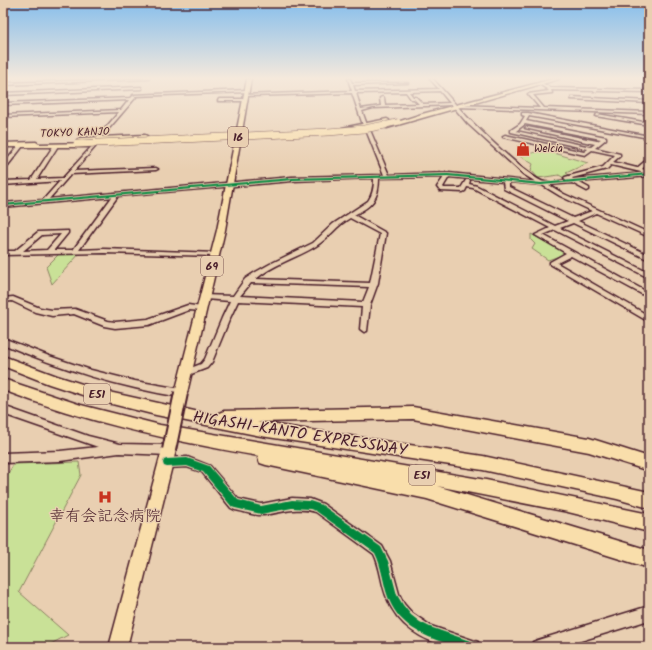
<svg xmlns="http://www.w3.org/2000/svg" width="652" height="650" viewBox="0 0 652 650" font-family="Kalam,'Klee One',sans-serif">
<rect width="100%" height="100%" fill="#e9cfb1"/>
<filter id="ink" filterUnits="userSpaceOnUse"><feTurbulence type="fractalNoise" baseFrequency=".025" numOctaves="2"/><feDisplacementMap in="SourceGraphic" scale="8" xChannelSelector="R" yChannelSelector="G"/><feConvolveMatrix kernelMatrix="1 2 1 2 8 2 1 2 1" color-interpolation-filters="sRGB"/></filter>
<g filter="url(#ink)">
<path fill="#c9e197" stroke="#8a8061" d="M544,150L588,163L566,173L571,176L564,178L559,175L538,178L531,170L533,164L520,156Z
M531,234L564,252L565,254L548,260L532,249L535,244L531,240Z
M61,252H81L52,284L46,267Z
M79,462L81,475L19,592L68,635L45,647H3V481L14,464Z"/>
<g fill="none" stroke-linecap="round" stroke-linejoin="round">
<defs>
<path id="minor" d="M129,79H149L3,85V83Z
M348,79H350L352,83H408L353,85L355,91L439,89L430,79H433L456,105L540,108L528,94L549,91L547,89L539,84L540,82L551,88L649,90V92L551,90L552,93L533,95L544,108L649,112V114L458,107C470,121 530,180 545,182C552,183 560,181 567,180L564,178L565,177L603,167L615,155L592,150L585,155L503,137V136L505,135L584,152L588,149L511,132V130L520,124L525,116L522,115V113H528L649,136V138L529,116L526,121L606,137V139L595,148L620,154V156L613,162L637,168L649,158V162L642,169L649,171V176L578,182L589,188V190L587,191L572,183L549,185L564,194L649,233V237L596,213L578,221L649,255V260L573,223L560,228L649,273V278L555,230L543,235L649,293V298L571,256L557,263L649,316V322L550,264V262L566,253L535,235L550,228L473,188L467,187L465,191L463,192L440,191L437,187L444,177L379,178C379,199 372,206 354,215L386,233L378,283L370,305L367,331L364,332L360,329L362,307L238,301L230,318L212,362L207,368L186,376L183,375L182,373L183,371L201,364L205,359L222,318L230,301L205,299H202L201,297L202,295L233,296L245,279L254,273L270,264L313,243L333,224L368,201C373,194 374,187 374,178L292,181L118,196L79,250L104,249L217,253V255L215,256L104,253L3,255V251H15L38,232L68,231V233L54,250H73L112,197L3,207V203L43,200L60,181L3,185V181L31,180L54,145H56L58,146L37,179L63,178L94,144H96V146L74,171L156,168L158,169L156,170L71,174L49,199L292,177L384,175L366,130L368,129L370,130L389,175L448,173L536,182L523,174L468,124L452,105L373,108L362,111L367,125L365,126L363,125L352,93L246,96L244,95L352,91ZM440,91L450,103L423,104L416,97H413L409,92ZM406,92L411,99H414L419,104L385,105L384,98L382,97L380,98L381,106L361,109L356,93ZM525,124L601,139L597,141L527,127L525,128L595,144L591,147L516,131ZM611,165L645,173L573,179L572,178L607,169ZM449,177L503,182L504,189L568,221L555,226L477,186L469,184L470,180H466L461,188H444L443,187ZM509,182L542,185L560,196L592,211L573,218L509,187ZM350,218L380,234L370,283L256,279C273,264 297,258 316,246C329,238 337,225 350,218ZM61,234L47,250L23,251L42,235ZM251,283L369,287L363,302L240,296Z
M141,87L142,89L3,95V93Z
M247,90L248,92L135,96L133,95Z
M133,96L136,97L99,140H97V138L119,112L3,117V115L121,110L129,100L3,105V103L131,98Z
M572,97L649,101V103L571,99Z
M219,99H245L247,100L245,101H218Z
M597,114L649,123V125L596,116Z
M19,145L23,146L5,169H3V165Z
M13,297L40,308L52,310L75,309L108,321L115,322L148,319L188,305L202,307L206,309L202,311L189,310L149,325L115,328L104,326L74,314L52,316L35,312L12,301L3,302V298Z
M3,338L49,356L91,370L135,381L181,389L184,390L186,393L184,396L181,397C119,387 61,369 3,344Z
M3,406L88,436L120,444L169,445L173,447L174,450L173,453L169,455L119,453L60,461L3,463V453L60,451L98,447L3,414Z
M187,457L210,466L238,499L261,504L292,498L310,499L323,504L382,546L390,561L399,594L404,604L412,613L431,626L478,642L480,647C471,647 459,649 450,647C422,641 397,625 387,598C381,584 381,568 374,554L316,512C297,506 281,513 263,515C254,516 243,511 235,510L231,508L202,472L187,467L167,468L163,466L162,463L163,460L167,458Z
M649,606V620L561,647H531L533,642L538,640Z"/>
<path id="major" d="M247,79H251L225,230L187,393L185,396L181,398L177,396L175,393L217,230Z
M169,444L174,446L176,450L127,647H109L162,450L164,446Z"/>
<path id="highway" d="M553,79H559L387,128L382,127L422,114Z
M387,119L389,120V122L345,130L342,128Z
M145,135L147,136V138L80,142L77,140L80,138Z
M36,142L39,144L90,143L93,145L90,147H3V143Z
M3,356L57,376L104,391L217,416L219,413L224,411L413,407L589,438L649,457V471L589,452L413,419L257,422L483,456L649,492V508L617,499L483,470L261,436L156,415L104,402L49,384L3,366Z
M3,379L81,405L160,425L486,480L649,514V532L568,512L437,486L649,550V568L427,499L266,465L260,463L258,458L259,456C171,441 86,422 3,390Z"/>
</defs>
<use href="#minor" stroke="#4a1f2b" stroke-width="3"/>
<use href="#major" stroke="#4a1f2b" stroke-width="3"/>
<use href="#highway" stroke="#4a1f2b" stroke-width="3"/>
<use href="#minor" fill="#e9cfb1" fill-rule="evenodd"/>
<use href="#major" fill="#f9deab" fill-rule="evenodd"/>
<use href="#highway" fill="#f9deab" fill-rule="evenodd"/>
<defs>
<path id="major-bridge" d="M169,450L181,393"/>
<path id="highway-bridge-far1" d="M380,126L398,122"/>
<path id="highway-bridge" d="M77,144L328,132L364,129L385,125"/>
</defs>
<use href="#major-bridge" stroke="#4a1f2b" stroke-width="16" stroke-linecap="butt"/>
<use href="#highway-bridge-far1" stroke="#4a1f2b" stroke-width="7" stroke-linecap="butt"/>
<use href="#highway-bridge" stroke="#4a1f2b" stroke-width="8" stroke-linecap="butt"/>
<use href="#major-bridge" stroke="#f9deab" stroke-width="12"/>
<use href="#highway-bridge-far1" stroke="#f9deab" stroke-width="5.5"/>
<use href="#highway-bridge" stroke="#f9deab" stroke-width="7"/>
<defs>
<path id="cycleway" d="M649,173V175L541,185L448,176L292,180L3,206V204L292,178L448,174L541,183Z
M187,458L209,466L238,500L261,506L292,500L310,501L322,505L381,547L388,561L397,595L403,605L411,615L420,622L430,627L473,642L477,643L478,647C471,647 464,648 457,647C452,646 447,644 442,642C418,634 397,622 388,597C383,583 382,567 375,553L316,511L310,509L292,508L261,514L235,508L232,507L203,472L187,466L167,467L164,466L163,463L164,460L167,459Z"/>
</defs>
<use href="#cycleway" stroke="#e9cfb1" stroke-width="2"/>
<use href="#cycleway" fill="#00873e" fill-rule="evenodd"/>
</g>
</g>
<linearGradient id="sky" x2="0" y2="1"><stop stop-color="#86beec"/><stop offset="0.46" stop-color="#f5e9dc"/><stop offset="1" stop-color="#f5e9dc" stop-opacity="0"/></linearGradient>
<rect width="652" height="170" fill="url(#sky)"/>
<defs>
<symbol id="shop-bare" viewBox="-9 -9 18 18"><path d="M-5-2.5h2.3a2.7 3.5 0 0 1 5.4 0H5L5.5 6h-11ZM-1.5-2.5h3a1.5 2.3 0 0 0-3 0Z" fill="#c8321e" stroke="#e9cfb1" stroke-width="2.5" paint-order="stroke"/></symbol>
<symbol id="hospital-bare" viewBox="-9 -9 18 18"><path d="M-5-5h3v3.5h4V-5h3V5h-3V1.5h-4V5h-3Z" fill="#c8321e" stroke="#e9cfb1" stroke-width="2.5" paint-order="stroke"/></symbol>
</defs>
<g fill-rule="evenodd">
<use href="#shop-bare" x="513" y="139" width="20" height="20"/>
<use href="#hospital-bare" x="95" y="487" width="20" height="20"/>
</g>
<g text-anchor="middle" dominant-baseline="central" stroke-width="3" stroke-linejoin="round" paint-order="stroke">
<g font-size="11" fill="#4a1f2b" stroke="#e9cfb1">
<text transform="translate(75 133) rotate(-2)">TOKYO KANJO</text>
</g>
<g font-size="11" fill="#4a1f2b" stroke="#e9cfb1" text-anchor="start">
<text x="534" y="149">Welcia</text>
</g>
<g fill="#e9cfb1" stroke="#7a5453" stroke-width="1">
<rect x="228" y="127" width="20" height="20" rx="3"/>
<rect x="201" y="256" width="22" height="20" rx="3"/>
<rect x="84" y="384" width="26" height="20" rx="3"/>
<rect x="409" y="465" width="26" height="20" rx="3"/>
</g>
<g font-size="12" font-weight="bold" fill="#4a1f2b">
<text x="238" y="137">16</text>
<text x="212" y="266">69</text>
<text x="97" y="394">E51</text>
<text x="422" y="475">E51</text>
</g>
<g font-size="16" fill="#4a1f2b" stroke="#e9cfb1">
<text transform="translate(300 434) rotate(9)">HIGASHI-KANTO EXPRESSWAY</text>
</g>
<g font-size="16" fill="#4a1f2b" stroke="#e9cfb1">
<text x="105" y="516">幸有会記念病院</text>
</g>
</g>
<rect width="652" height="650" fill="none" stroke="#e9cfb1" stroke-width="16"/>
<rect x="8" y="8" width="636" height="634" fill="none" stroke="#4a1f2b" stroke-width="1.5" filter="url(#ink)"/>
</svg>
